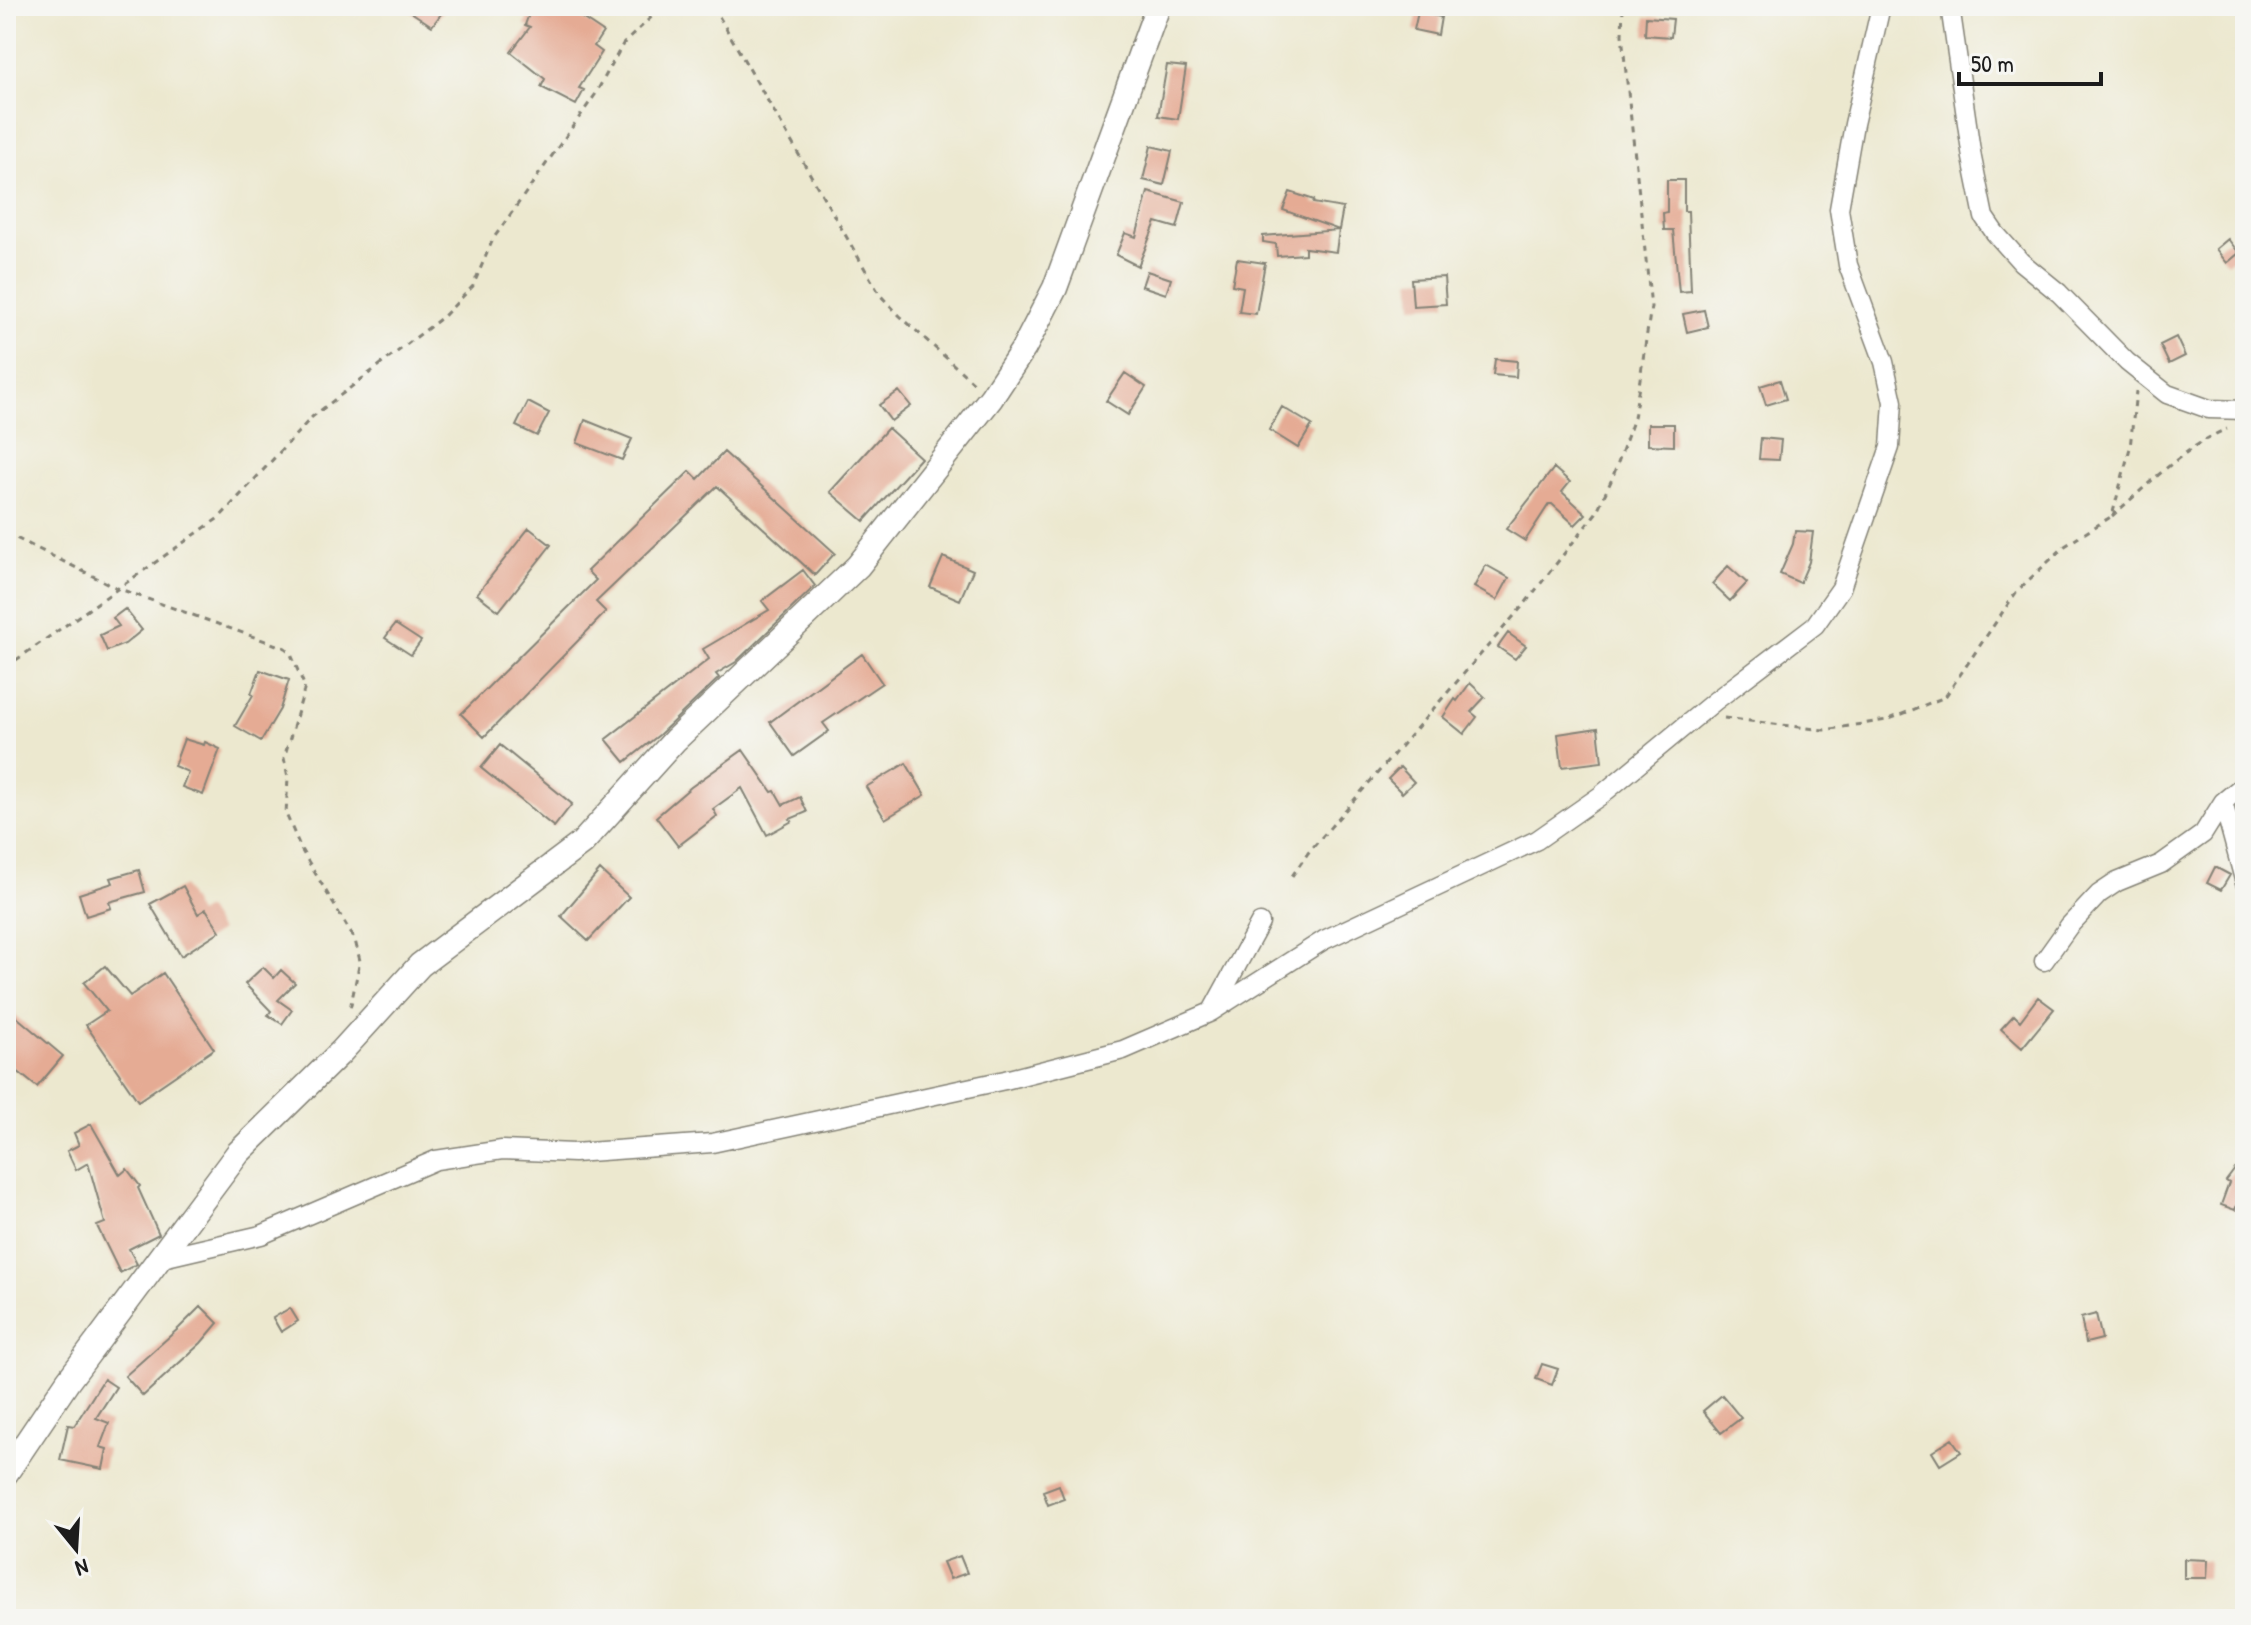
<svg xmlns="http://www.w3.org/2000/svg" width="2251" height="1625" viewBox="0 0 2251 1625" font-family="'Patrick Hand',sans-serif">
<rect width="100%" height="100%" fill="#f6f6f2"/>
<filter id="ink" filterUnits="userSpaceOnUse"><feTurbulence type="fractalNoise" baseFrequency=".0125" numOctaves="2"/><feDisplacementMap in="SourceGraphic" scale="16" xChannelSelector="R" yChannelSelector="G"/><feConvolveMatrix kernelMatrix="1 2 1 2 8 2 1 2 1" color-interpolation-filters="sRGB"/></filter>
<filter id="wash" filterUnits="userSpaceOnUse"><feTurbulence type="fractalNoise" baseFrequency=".006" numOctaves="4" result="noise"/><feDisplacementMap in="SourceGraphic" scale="32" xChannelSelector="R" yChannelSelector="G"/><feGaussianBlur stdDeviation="1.8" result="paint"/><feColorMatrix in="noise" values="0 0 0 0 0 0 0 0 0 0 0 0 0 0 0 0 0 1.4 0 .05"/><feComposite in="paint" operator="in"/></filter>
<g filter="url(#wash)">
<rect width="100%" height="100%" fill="#ece8cf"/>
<g id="blocks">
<path fill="#e5ab94" d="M402,6H447L432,26Z
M532,6H564L603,32L594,46L602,52L579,88L584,90L576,105L541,87L545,79L511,52L530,27L525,25Z
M1418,12L1441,17L1438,35L1414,30Z
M1646,17L1673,19L1671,37L1645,35Z
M1167,65L1186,67L1178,119L1158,116Z
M1151,146L1172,151L1164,185L1143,180Z
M1667,180H1684V211H1688L1691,291L1679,292L1673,230H1664L1663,213L1667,212Z
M1148,192L1184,202L1177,228L1156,222L1138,266L1116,255L1125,233L1136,237Z
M1290,192L1314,200L1313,203L1343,208L1339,230L1283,210Z
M1339,230L1336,252L1305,248V254L1277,256L1276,244L1263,242V236Z
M2228,239L2239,253L2227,263L2216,249Z
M1237,259L1265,263L1256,314L1239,312L1243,287L1232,285Z
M1147,271L1171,279L1166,294L1142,286Z
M1444,277L1446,304L1413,306L1411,279Z
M1704,310L1708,327L1687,332L1683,314Z
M2176,337L2185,356L2169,364L2160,345Z
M1495,359L1517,361L1516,377L1493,375Z
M1125,373L1146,387L1128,415L1106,401Z
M1780,380L1786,399L1766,405L1760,386Z
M899,391L911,406L891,421L879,405Z
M528,402L549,413L537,436L516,426Z
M1282,407L1312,425L1298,448L1269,430Z
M585,420L632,439L622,460L577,443Z
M1648,424H1674V446L1648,445Z
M888,428L921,458L864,521L830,492Z
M1761,438L1781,440L1779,460L1759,459Z
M724,452L835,553L815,575L717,486L596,602L606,612L484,737L461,714L596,580L587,571L690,471L698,479Z
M1554,468L1570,482L1562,492L1586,514L1575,525L1552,504H1549L1525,541L1506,529Z
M529,528L551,545L499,611L477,594Z
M1795,531L1813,532L1809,562L1800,583L1780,574L1793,544Z
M943,557L973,570L960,600L930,587Z
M1486,565L1509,578L1497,600L1474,587Z
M1728,566L1747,583L1730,601L1712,584Z
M803,570L815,586L736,662L716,674L719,678L659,735L625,762L606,739L709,659L703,649L769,610L762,601Z
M125,609L142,630L125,644L107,651L100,635L119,626L113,618Z
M395,624L421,641L411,655L385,638Z
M1508,633L1526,646L1515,659L1498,647Z
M862,654L882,683L823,723L829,731L794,756L770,722Z
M260,670L289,680L280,709L261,741L235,726L253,695L251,694Z
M1470,683L1485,697L1471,712L1477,717L1464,734L1443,717L1455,699L1457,701Z
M1598,728L1602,762L1562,767L1558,734Z
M184,739L204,745L205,742L220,749L203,795L182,787L188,772L174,766Z
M500,745L572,804L554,827L481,768Z
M743,750L772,792L775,791L783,805L800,797L807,812L790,819L792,821L767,835L742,788L713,809L717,816L678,846L656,817L691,787Z
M906,763L925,795L885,819L866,787Z
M1400,767L1414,782L1402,793L1388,779Z
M2215,867L2230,875L2221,890L2207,883Z
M139,870L145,892L109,902L111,908L86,916L79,894L113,883L111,878Z
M600,870L629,897L588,941L561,916Z
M183,886L198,914L206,909L220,931L181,956L150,904Z
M105,966L130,996L163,973L214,1049L138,1101L86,1025L107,1011L84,983Z
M263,967L274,978L281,970L295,983L278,1000L292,1010L282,1024L268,1015L271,1011L245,984Z
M2038,997L2054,1009L2022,1048L2001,1029L2014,1015L2020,1021Z
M6,1008L63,1056L37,1087L6,1062Z
M91,1124L120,1175L127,1169L140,1186L138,1188L159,1234L129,1249L137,1264L120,1273L97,1226L105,1223L88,1163L76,1170L67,1151L79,1145L74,1133Z
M2235,1169L2245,1176V1184L2235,1210L2221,1205L2229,1183L2226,1181Z
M201,1306L218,1323L201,1343L143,1396L125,1376L179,1328Z
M290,1308L298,1321L281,1332L273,1318Z
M2096,1314L2102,1339L2086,1343L2081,1318Z
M1542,1364L1558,1369L1552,1385L1536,1379Z
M104,1379L116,1387L96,1418L109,1423L100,1447L107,1449L103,1469L60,1460L68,1425L74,1426Z
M1722,1395L1741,1418L1721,1433L1703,1411Z
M1952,1439L1961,1452L1940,1465L1932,1452Z
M1059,1485L1064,1499L1048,1505L1043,1491Z
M960,1556L967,1573L950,1579L943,1562Z
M2184,1559L2208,1560L2207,1578H2184Z"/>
</g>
</g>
<g filter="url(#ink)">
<use href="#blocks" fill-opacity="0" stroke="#848276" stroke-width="2"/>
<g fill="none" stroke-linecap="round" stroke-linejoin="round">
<defs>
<path id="street" d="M1950,6L1972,158L1984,217L1995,233L2021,262L2059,293L2127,362L2167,394L2209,409L2245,410
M2223,802L2245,883
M2044,961L2069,926L2099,894L2117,882L2161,864L2203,834L2223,802L2245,784
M1213,1009L1260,923
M158,1259L261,1235L436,1160L502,1150L574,1153L712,1143L1005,1080L1123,1050L1211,1012L1324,940L1537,840L1600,796L1715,701L1815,625L1841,588L1890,447L1893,402L1884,362L1848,265L1839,209L1854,124L1881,6"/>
<path id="secondary" d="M6,1473L68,1381L238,1153L341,1052L420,965L582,843L675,740L858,566L991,398L1024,348L1055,288L1158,6"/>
</defs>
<use href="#street" stroke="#848276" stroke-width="21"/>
<use href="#secondary" stroke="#848276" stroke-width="27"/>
<path stroke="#848276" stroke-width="3" stroke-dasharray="6 6" stroke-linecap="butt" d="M713,6L880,295L900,316L976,385
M2112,516C2145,488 2186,445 2227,429
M6,533L117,588L285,648L290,652L305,687L284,758L288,777L286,814L302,851L355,940L360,961L350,1009
M6,667L220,517L312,417L444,316L473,286L493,239L595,95L623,44L663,6
M1724,718L1824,730L1887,720L1945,697L2017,591L2065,546L2112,516L2130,448L2136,391
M1292,876L1308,853L1527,601L1596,513L1612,479L1634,418L1651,307L1622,35L1623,6"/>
<use href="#street" stroke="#fff" stroke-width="18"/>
<use href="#secondary" stroke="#fff" stroke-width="24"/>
</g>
</g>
<rect width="2251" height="1625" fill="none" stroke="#f6f6f2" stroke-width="32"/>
<g transform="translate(76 1549) rotate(162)" stroke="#f6f6f2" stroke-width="6" paint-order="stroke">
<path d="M0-6L14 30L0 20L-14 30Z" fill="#1c1c1c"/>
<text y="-12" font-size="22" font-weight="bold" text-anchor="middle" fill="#1c1c1c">N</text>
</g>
<path d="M1959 72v12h142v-12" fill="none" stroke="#1c1c1c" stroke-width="4"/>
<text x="1971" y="72" font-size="24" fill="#1c1c1c" stroke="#f6f6f2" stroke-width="6" paint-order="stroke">50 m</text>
</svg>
